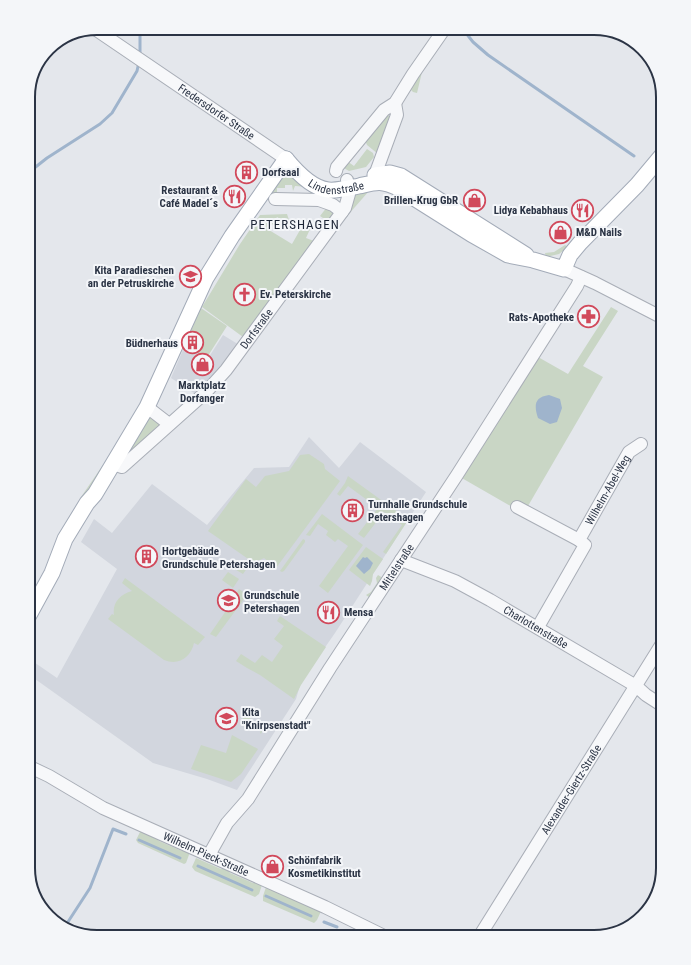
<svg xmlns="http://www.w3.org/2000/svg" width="691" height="965" viewBox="0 0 691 965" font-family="'Roboto Condensed',sans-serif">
<rect width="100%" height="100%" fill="#e4e7ec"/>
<path fill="#d2d6de" d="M223,335L241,346L197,395L171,378L185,345L207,360Z
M309,437L339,468L360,442L426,492L335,633L301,682L296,699L237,790L207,779L153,763L28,674V658L57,678L117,569L81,542L94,519L112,533L152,484L207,525L254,468L289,467Z"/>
<path fill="#c9d6c5" d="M419,71L422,72L417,93L413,92L409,88Z
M388,115L391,118L378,154L367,145L365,140Z
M367,149L373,153L374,157L366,167L349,171L342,167L347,161L354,166Z
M285,177L293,178L319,190L317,196H310V189L308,187L295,186L293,191L292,185H285V188H277V195H272L269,198H263L279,180Z
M359,189L369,191L348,215L346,214L352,205L355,195Z
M327,207L335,212L315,241L326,220L320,216Z
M287,214L289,220L287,223L277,217L269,230L292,244L300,230L292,226L295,222L301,221L311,227L306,238L314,241L313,245L243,337L202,307L240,244L260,215Z
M565,245L568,247L559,254L546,257L545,253L554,252Z
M611,307L618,311L583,366L603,377L528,506L519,501L514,508L460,477L538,357L568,374Z
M201,308L227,326L206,359L185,344Z
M150,416L161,425L126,456Z
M309,454L324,464L325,469L340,481L276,568L264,558L254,563L208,531L246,479L256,487L265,476L289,471L300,455Z
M105,462L106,463L91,490L82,498L81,497Z
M348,476L406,518L409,515L412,514L386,554L383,552L402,525L384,512L364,538L358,534L378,508L348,486L340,496L337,494L345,483Z
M322,514L363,545L328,593L319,586L348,546L338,539L335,542L326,535L328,531L318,524L310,536L306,535Z
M303,539L305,540V542L284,571L282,572L280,571Z
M366,547L383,559L373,574L372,581L370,586L349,570Z
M237,560L248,567L243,574L231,567L234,561Z
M228,572L239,579L233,588L222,580Z
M378,575L383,578L370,598L366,595L371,592L377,583L376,578Z
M125,578L205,637L198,645L194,643C191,657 179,666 164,660L108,619L112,614L114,615C112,603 120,594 132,591L122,583Z
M239,589L247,595L216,637L210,634L232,602L231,601Z
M280,616L326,647L301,685L294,699L260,675L247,668L236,661L241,654L255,663L262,655L272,662L283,646L274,639L284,626L277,621Z
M245,714L263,729L261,734L260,733L261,730L258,726L255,731L241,724Z
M232,735L258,749L241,774L231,782L191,769L201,745L226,753Z
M141,830L154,835L159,841L182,851L188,850L190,852L186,863L184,864L138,843L136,840Z
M196,858L221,869L226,867L230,873L253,883L257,881L262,885L259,894L255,897L195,871L192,867Z
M266,887L322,909L317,920L314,923L263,901V896Z"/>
<path fill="#9fb4cc" d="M549,395L560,399L562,408L557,422L550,424L538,418C534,406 534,397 549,395Z
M363,557L365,558L367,557L373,563L370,569L364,574L356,566Z"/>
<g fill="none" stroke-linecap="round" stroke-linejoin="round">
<path stroke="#9fb4cc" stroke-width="3" d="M462,28L473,42L488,55L634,156
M140,56V28
M28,173L47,158L100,124L112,113L137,71L139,62
M139,840L180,858
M198,866L252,890
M266,896L311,916
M324,922L337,927
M64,928L90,888L113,829L126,834"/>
<defs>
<g id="minor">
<path id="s1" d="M95,29L286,159"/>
<path d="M336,171L337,167L384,110L395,103L413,74L445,28"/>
<path d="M376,182L375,175L397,115L395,103"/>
<path d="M275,199L319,200L333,205L342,212"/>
<path d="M564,269L595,283L663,318"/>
<path d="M147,407L169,424"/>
<path id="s2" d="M113,464L122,467L206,392L226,370L345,208L349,194L347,180"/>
<path d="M517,507L579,540"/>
<path id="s3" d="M401,560L455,581L490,600L636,686L646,695L663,706"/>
<path id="s4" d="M538,627L585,545L579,540L629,452L641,444"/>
<path id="s5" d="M28,766L49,776L103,808L325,907L386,937"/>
<path id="s6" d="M209,855L227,823L248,799L330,668L457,475L577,286L581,277"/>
<path id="s7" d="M479,937L663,642"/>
</g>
<g id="major">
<path id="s8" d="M286,159C295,170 312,188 328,190C337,191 349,188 359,186C377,182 380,180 398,188L471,234L508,255L533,260L564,269L570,255L580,243L637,185L663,154"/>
<path d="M375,175L390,173L401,176L526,255"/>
<path d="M28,617L52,573L65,539L87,503L95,494L147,407L206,278L232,236L286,159"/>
</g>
</defs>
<use href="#minor" stroke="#a9aeb7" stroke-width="14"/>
<use href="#major" stroke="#a3abb8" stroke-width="17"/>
<use href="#minor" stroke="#f7f8fa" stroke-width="12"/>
<use href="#major" stroke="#fff" stroke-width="15"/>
</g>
<defs>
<symbol id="building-ring" viewBox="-11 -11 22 22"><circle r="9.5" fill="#f4f6f9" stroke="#d1495b" stroke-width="1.5"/><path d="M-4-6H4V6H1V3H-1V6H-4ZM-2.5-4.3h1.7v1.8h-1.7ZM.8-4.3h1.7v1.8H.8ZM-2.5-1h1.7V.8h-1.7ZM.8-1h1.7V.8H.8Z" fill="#d1495b"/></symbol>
<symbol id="restaurant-ring" viewBox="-11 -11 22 22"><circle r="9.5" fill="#f4f6f9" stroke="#d1495b" stroke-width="1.5"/><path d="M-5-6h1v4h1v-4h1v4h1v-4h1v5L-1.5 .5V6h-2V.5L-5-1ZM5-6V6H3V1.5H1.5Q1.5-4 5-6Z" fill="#d1495b"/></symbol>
<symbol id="shop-ring" viewBox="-11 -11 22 22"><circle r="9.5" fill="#f4f6f9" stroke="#d1495b" stroke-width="1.5"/><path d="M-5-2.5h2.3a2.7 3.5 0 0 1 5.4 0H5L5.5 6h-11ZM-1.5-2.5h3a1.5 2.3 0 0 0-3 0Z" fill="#d1495b"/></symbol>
<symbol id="school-ring" viewBox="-11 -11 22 22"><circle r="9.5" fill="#f4f6f9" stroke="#d1495b" stroke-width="1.5"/><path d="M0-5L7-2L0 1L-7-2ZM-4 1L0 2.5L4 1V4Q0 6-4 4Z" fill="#d1495b"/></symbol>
<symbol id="church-ring" viewBox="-11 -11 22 22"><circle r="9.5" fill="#f4f6f9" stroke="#d1495b" stroke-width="1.5"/><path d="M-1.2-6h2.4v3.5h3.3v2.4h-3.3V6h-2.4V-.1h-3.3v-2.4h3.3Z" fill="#d1495b"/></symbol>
<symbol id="pharmacy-ring" viewBox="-11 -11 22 22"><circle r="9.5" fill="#f4f6f9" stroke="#d1495b" stroke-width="1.5"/><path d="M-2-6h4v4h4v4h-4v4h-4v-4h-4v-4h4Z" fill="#d1495b"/></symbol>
</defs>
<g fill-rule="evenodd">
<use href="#building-ring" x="234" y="160" width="25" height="25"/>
<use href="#restaurant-ring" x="222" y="184" width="25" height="25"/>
<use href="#shop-ring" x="462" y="188" width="25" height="25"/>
<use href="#restaurant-ring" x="570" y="198" width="25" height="25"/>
<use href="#shop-ring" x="548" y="220" width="25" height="25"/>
<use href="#school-ring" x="178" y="264" width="25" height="25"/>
<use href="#church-ring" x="232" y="282" width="25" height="25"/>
<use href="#pharmacy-ring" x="576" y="304" width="25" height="25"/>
<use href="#building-ring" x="180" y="330" width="25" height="25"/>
<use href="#shop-ring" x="190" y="352" width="25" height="25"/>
<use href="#building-ring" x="340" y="498" width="25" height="25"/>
<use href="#building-ring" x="134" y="544" width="25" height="25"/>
<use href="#school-ring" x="216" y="588" width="25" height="25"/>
<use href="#restaurant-ring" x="316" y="600" width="25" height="25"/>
<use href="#school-ring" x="214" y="706" width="25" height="25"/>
<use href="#shop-ring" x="260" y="854" width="25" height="25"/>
</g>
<g text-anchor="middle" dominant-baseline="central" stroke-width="4" stroke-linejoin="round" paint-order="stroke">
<g font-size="11" fill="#2b3445" stroke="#f4f6f9">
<text stroke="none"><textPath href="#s1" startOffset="147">Fredersdorfer Straße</textPath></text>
<text stroke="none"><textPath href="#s8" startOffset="61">Lindenstraße</textPath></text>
<text stroke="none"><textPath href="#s2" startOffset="203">Dorfstraße</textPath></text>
<text stroke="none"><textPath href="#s4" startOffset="160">Wilhelm-Abel-Weg</textPath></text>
<text stroke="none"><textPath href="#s6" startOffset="344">Mittelstraße</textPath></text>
<text stroke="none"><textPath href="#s3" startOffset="151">Charlottenstraße</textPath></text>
<text stroke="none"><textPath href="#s7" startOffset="174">Alexander-Giertz-Straße</textPath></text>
<text stroke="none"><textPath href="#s5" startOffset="199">Wilhelm-Pieck-Straße</textPath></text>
</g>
<g font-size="11" font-weight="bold" fill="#2b3445" stroke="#f4f6f9" text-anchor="start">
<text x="262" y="172">Dorfsaal</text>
<text x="218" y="190" text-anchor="end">Restaurant &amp;<tspan x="218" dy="13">Café Madel´s</tspan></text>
<text x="458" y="200" text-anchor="end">Brillen-Krug GbR</text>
<text x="568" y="210" text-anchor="end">Lidya Kebabhaus</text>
<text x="576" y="232">M&amp;D Nails</text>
<text x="174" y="270" text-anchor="end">Kita Paradieschen<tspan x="174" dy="13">an der Petruskirche</tspan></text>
<text x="260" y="294">Ev. Peterskirche</text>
<text x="574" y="317" text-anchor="end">Rats-Apotheke</text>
<text x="178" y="343" text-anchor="end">Büdnerhaus</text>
<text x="202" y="385" text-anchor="middle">Marktplatz<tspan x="202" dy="13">Dorfanger</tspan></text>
<text x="368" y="504">Turnhalle Grundschule<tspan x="368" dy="13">Petershagen</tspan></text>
<text x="162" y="551">Hortgebäude<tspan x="162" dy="13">Grundschule Petershagen</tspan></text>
<text x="244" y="595">Grundschule<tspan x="244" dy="13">Petershagen</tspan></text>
<text x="344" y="612">Mensa</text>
<text x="242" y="712">Kita<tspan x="242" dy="13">"Knirpsenstadt"</tspan></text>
<text x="288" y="860">Schönfabrik<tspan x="288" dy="13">Kosmetikinstitut</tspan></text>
</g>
<g font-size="13" letter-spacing="1" fill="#1d2536" stroke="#f4f6f9">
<text x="295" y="224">PETERSHAGEN</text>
</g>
</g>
<path d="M0 0H691V965H0ZM97 35H594A62 62 0 0 1 656 97V868A62 62 0 0 1 594 930H97A62 62 0 0 1 35 868V97A62 62 0 0 1 97 35Z" fill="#f4f6f9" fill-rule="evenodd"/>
<path fill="none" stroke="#2b3445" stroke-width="2" d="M97 35H594A62 62 0 0 1 656 97V868A62 62 0 0 1 594 930H97A62 62 0 0 1 35 868V97A62 62 0 0 1 97 35Z"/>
</svg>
